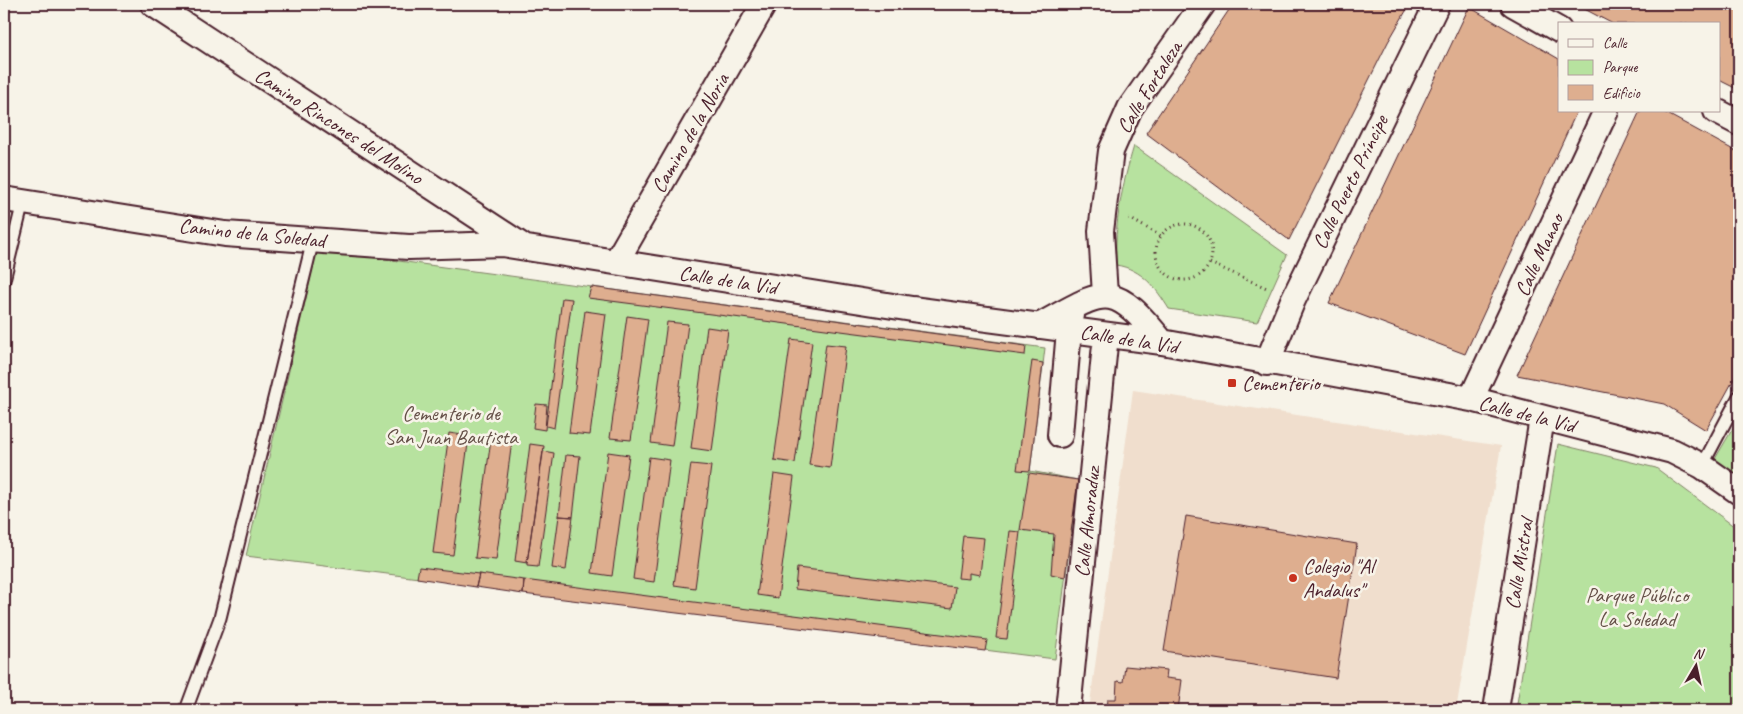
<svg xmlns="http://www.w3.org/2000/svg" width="1743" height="714" viewBox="0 0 1743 714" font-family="Caveat,sans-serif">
<rect width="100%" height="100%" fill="#f7f3e8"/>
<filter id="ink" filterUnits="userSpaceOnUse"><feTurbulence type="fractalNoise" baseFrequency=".02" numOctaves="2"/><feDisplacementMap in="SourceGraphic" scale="10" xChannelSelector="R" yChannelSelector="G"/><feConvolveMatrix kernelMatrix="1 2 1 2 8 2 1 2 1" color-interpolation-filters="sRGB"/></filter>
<g filter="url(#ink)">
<path fill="#f0decd" d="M1133,390L1501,446L1456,710H1089Z"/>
<path fill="#b7e29f" stroke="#808065" d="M1134,146L1287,255L1257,322L1169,309C1156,288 1142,269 1116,265C1114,224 1122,185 1134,146Z
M317,250L1045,348L1030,471L1078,480L1055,659L246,556Z
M1739,418V483L1712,464Z
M1558,444L1656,468L1739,530V710H1516Z"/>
<path fill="#deae8f" stroke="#4a1f2b" d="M1233,4H1410L1388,42L1289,240L1146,133Z
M1575,4H1739V90L1719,80V24H1613Z
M1469,7L1559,59V111H1577L1465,354L1329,303Z
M1640,111H1662L1739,153V370L1706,430L1664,404L1517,375Z
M591,287L1026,346L1025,355L588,298Z
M562,298L572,299L554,428L546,426Z
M585,311L606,314L590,435L569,433Z
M627,316L648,319L631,440L610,438Z
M667,322L688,324L672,446L651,443Z
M707,327L728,330L712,451L691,448Z
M791,339L812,342L795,463L774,460Z
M826,344L846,346L830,468L809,465Z
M1032,361L1043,363L1030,471L1017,470Z
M536,404L547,405L545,430L533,428Z
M449,433L469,436L453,555L433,553Z
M491,439L512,441L496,560L475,558Z
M530,444L544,446L527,563L515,561Z
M543,451L554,453L538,567L527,566V563Z
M608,452L629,455L612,576L592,573Z
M566,455L580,456L573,517L559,516Z
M649,457L670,460L654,582L633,579Z
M691,464L711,466L695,588L674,585Z
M1029,473L1078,480L1065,577L1051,574L1054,534L1020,530Z
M774,474L794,477L778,598L757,595Z
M559,516L573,517L566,570L552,568Z
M1186,516L1357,544L1336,678L1164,651Z
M1010,531L1020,532L1007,639L996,638Z
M963,536L984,538L980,575L969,573V579L958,578Z
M419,567L479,574L476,587L417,578Z
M797,568L955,587L952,608L795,589Z
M479,574L524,580L523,594L476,587Z
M524,580L987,640L985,651L523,594Z
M1125,666L1167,670L1166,678L1182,680L1178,710H1107L1108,699H1116L1117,681L1123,682Z"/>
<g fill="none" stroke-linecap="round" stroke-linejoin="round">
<defs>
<path id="service" d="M4,280L23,202
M1702,466L1739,396
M186,710L220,618L313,240"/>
<path id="minor" d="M153,4L521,245
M1513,4L1559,30
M1716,111L1739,123
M4,199L225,234L409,247L502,244L912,309L1162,342L1471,399L1672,451L1702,466L1739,492
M616,262L764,4
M1105,295L1101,231L1111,151L1130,108L1203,4
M1039,326C1104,291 1110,277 1162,342
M1267,363L1293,300L1437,4
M1471,399L1606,111
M1060,435L1069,330L1072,315
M1068,710L1106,335
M1496,710L1542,418"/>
</defs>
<use href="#service" stroke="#4a1f2b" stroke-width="15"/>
<use href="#minor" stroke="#4a1f2b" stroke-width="28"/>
<path stroke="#4a1f2b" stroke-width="3" stroke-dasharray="1 4" stroke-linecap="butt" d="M1129,218L1161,236
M1156 252a28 28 0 1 1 56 0a28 28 0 1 1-56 0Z
M1210,263L1269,289"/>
<use href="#service" stroke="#f7f3e8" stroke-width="11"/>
<use href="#minor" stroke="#f7f3e8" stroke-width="24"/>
</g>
</g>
<g fill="#c8321e" stroke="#f7f3e8" stroke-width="2">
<rect x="1227" y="378" width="10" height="10" rx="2.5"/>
<circle cx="1293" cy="578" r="5"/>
</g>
<g text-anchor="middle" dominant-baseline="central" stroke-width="5" stroke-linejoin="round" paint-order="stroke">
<g font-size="21" fill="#4a1f2b" stroke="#f7f3e8">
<text transform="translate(1149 87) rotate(-58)">Calle Fortaleza</text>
<text transform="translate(339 126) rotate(33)">Camino Rincones del Molino</text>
<text transform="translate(690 133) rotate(-60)">Camino de la Noria</text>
<text transform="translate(1350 182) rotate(-64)">Calle Puerto Príncipe</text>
<text transform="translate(252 233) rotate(6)">Camino de la Soledad</text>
<text transform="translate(1539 255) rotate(-65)">Calle Manao</text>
<text transform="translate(728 280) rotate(9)">Calle de la Vid</text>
<text transform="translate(1129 339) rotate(9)">Calle de la Vid</text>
<text transform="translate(1527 414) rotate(14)">Calle de la Vid</text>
<text transform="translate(1087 522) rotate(-84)">Calle Almoraduz</text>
<text transform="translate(1519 564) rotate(-81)">Calle Mistral</text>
</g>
<g font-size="21" fill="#4a1f2b" stroke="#f7f3e8" text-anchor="start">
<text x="1242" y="383">Cementerio</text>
<text x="1303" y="566">Colegio "Al<tspan x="1303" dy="24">Andalus"</tspan></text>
</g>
<g font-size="21" fill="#655048" stroke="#f7f3e8">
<text x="451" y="413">Cementerio de<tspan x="451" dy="24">San Juan Bautista</tspan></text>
<text x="1637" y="595">Parque Público<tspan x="1637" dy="24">La Soledad</tspan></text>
</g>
</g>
<rect width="1743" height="714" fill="none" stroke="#f7f3e8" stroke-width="20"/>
<rect x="10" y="10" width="1723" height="694" fill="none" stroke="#4a1f2b" stroke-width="2" filter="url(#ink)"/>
<rect x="1558" y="22" width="162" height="90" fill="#f7f3e8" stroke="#b29e9c"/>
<rect x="1568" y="39" width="25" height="8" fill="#f7f3e8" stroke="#b29e9c"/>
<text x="1603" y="48" font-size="15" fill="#4a1f2b">Calle</text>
<rect x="1568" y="60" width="25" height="15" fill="#b7e29f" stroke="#b29e9c"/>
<text x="1603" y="72" font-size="15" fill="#4a1f2b">Parque</text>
<rect x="1568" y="85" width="25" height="15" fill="#deae8f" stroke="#b29e9c"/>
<text x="1603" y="98" font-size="15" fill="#4a1f2b">Edificio</text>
<g transform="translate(1696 666) rotate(9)" stroke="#f7f3e8" stroke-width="4" paint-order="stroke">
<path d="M0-4L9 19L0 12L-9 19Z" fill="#4a1f2b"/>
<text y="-8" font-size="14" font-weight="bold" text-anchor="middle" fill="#4a1f2b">N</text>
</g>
</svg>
